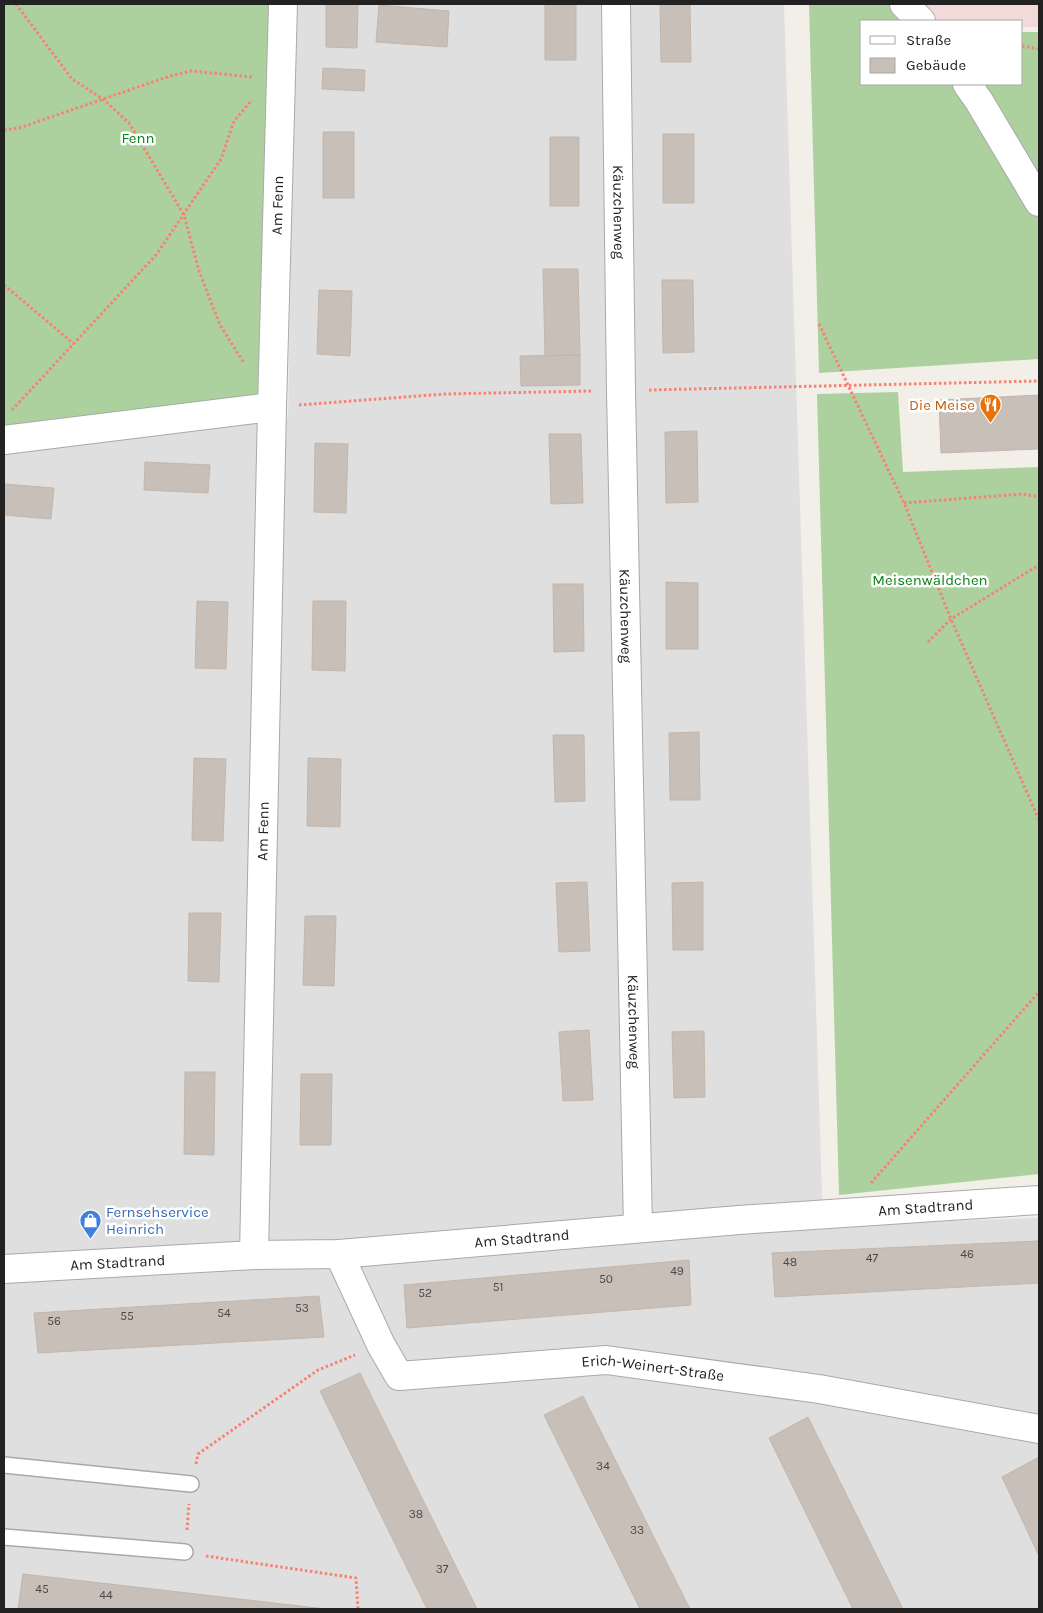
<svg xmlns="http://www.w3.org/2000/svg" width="1043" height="1613" viewBox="0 0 1043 1613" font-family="Karla,sans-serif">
<rect width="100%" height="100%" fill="#f2efe9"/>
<path fill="#e0dfdf" d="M295,4H784L823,1225L1039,1218V1609H4V454L288,417Z"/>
<path fill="#f2dad9" d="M926,4H1039V27H1022V21H937L926,7Z"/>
<path fill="#add19e" d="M4,4H275L265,398L4,427Z
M809,4H924V11L934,21H862V84H1022V32H1039V359L819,373Z
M898,392L903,472L1039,467V1174L839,1195L817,394Z"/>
<path fill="#c7bfb8" stroke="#c4b6ab" d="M326,4H358L357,48L326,47Z
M545,4H576V60H545Z
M660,4H690L691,62H661Z
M379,5L449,11L447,47L376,42Z
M323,68L365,70L364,91L322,89Z
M323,132H354V198H323Z
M663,134H694V203H663Z
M550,137H579V206H550Z
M543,269H578L580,355L545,356Z
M662,280H693L694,352L663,353Z
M319,290L352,291L350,356L317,354Z
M580,355V385L521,386L520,356Z
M1039,395V449L941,453L939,400Z
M697,431L698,502L666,503L665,432Z
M549,434H581L583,503L551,504Z
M315,443L348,444L346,513L314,512Z
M145,462L210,465L208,493L144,490Z
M4,484L54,488L51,519L4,515Z
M666,582L698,583V649H666Z
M553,584H583L584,651L554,652Z
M197,601L228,602L226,669L195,668Z
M313,601H346L345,671L312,670Z
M699,732L700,800H670L669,733Z
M553,735H584L585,801L555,802Z
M194,758L226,759L223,841L192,840Z
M308,758L341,759L340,827L307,826Z
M587,882L590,951L559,952L556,883Z
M703,882V950H673L672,883Z
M189,913H221L219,982L188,981Z
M305,916H336L334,986L303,985Z
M589,1030L593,1100L563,1101L559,1032Z
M704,1031L705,1097L674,1098L672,1032Z
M185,1072H215L214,1155L184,1154Z
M301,1074H332L331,1145H300Z
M1039,1241V1283L775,1297L772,1253Z
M689,1260L691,1305L407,1328L404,1285Z
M319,1296L324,1337L38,1353L34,1313Z
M360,1373L477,1609H427L320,1391Z
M583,1396L690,1609H640L544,1415Z
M808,1417L903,1609H853L769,1438Z
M1039,1457V1556L1002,1477Z
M23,1574L326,1609H18Z"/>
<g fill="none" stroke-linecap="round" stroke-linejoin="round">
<defs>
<path id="lane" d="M4,1465L191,1484
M4,1537L185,1552"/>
<g id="street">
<path id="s1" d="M616,4L621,391L638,1228"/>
<path d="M904,4L921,21"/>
<path d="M967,84L979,101L1039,202"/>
<path d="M4,440L272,407"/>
<path id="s2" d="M339,1254L381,1345L399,1376L606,1360L819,1389L1039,1429"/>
<path id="s3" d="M254,1255L272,407L283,4"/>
<path id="s4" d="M4,1269L254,1255L339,1254L739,1220L1039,1200"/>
</g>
</defs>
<use href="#lane" stroke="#a9a9a9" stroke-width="18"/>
<use href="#street" stroke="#a9a9a9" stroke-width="30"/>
<path stroke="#fa8072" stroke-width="3" stroke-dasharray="2.5 2.5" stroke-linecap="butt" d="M16,4L72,79L103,99L129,123L184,215L199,271L220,325L244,363
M1022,46L1039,49
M4,130L19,128L170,76L191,71L253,77
M4,285L74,344
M819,324L904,503L951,619L1039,820
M649,390L1039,381
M299,405L445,394L592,391
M12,410L156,255L221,159L234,121L252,100
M904,503L1022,494L1039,497
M928,642L951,619L1039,565
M871,1183L1039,992
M196,1464L198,1454L318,1370L355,1355
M187,1530L189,1504
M206,1556L356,1578L358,1609"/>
<use href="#lane" stroke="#fff" stroke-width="15"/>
<use href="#street" stroke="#fff" stroke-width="28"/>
</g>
<defs>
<symbol id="restaurant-pin" viewBox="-11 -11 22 30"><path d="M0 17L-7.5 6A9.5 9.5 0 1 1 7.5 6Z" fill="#e8710a" stroke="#fff"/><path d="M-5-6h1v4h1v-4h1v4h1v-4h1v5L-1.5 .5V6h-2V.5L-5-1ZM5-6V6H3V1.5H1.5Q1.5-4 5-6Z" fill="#fff"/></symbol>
<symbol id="shop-pin" viewBox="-11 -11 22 30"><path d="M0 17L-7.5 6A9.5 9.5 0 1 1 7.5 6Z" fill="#3f7fe0" stroke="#fff"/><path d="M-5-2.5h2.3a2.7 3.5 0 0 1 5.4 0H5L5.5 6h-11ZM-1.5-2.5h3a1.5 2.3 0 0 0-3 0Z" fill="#fff"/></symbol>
</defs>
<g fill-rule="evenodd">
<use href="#restaurant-pin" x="978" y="392" width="25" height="34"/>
<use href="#shop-pin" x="78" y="1208" width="25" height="34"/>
</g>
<g text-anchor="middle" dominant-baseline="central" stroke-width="5" stroke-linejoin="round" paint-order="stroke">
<g font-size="12" fill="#4b4948">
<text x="967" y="1254">46</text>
<text x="872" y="1258">47</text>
<text x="790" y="1262">48</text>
<text x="677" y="1271">49</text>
<text x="606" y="1279">50</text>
<text x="498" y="1287">51</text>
<text x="425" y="1293">52</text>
<text x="302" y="1308">53</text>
<text x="224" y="1313">54</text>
<text x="127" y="1316">55</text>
<text x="54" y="1321">56</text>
<text x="603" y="1466">34</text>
<text x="416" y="1514">38</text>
<text x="637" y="1530">33</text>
<text x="442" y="1569">37</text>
<text x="42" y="1589">45</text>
<text x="106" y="1595">44</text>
</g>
<g font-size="15" fill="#0c8416" stroke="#fff">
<text x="138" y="138">Fenn</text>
<text x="930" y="580">Meisenwäldchen</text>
</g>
<g font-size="15" fill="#222" stroke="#fff">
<text stroke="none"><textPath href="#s3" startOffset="1050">Am Fenn</textPath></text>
<text stroke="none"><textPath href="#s1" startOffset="208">Käuzchenweg</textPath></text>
<text stroke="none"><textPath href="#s1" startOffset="612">Käuzchenweg</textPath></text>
<text stroke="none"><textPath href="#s3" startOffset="424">Am Fenn</textPath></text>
<text stroke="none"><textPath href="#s1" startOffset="1018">Käuzchenweg</textPath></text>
<text stroke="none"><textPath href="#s4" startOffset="924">Am Stadtrand</textPath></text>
<text stroke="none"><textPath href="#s4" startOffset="519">Am Stadtrand</textPath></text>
<text stroke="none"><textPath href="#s4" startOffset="114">Am Stadtrand</textPath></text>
<text stroke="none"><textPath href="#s2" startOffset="391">Erich-Weinert-Straße</textPath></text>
</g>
<g font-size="15" fill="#c56008" stroke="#fff" text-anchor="end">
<text x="975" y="405">Die Meise</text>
</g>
<g font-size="15" fill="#366cbe" stroke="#fff" text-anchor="start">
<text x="106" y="1212">Fernsehservice<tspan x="106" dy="17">Heinrich</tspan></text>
</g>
</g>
<rect width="1043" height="1613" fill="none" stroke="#222222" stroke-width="10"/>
<rect x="860" y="20" width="162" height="65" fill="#ffffff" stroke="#a7a7a7"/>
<rect x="870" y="36" width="25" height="8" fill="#ffffff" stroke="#a7a7a7"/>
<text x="906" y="45" font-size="15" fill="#222222">Straße</text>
<rect x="870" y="58" width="25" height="15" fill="#c7bfb8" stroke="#a7a7a7"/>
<text x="906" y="70" font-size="15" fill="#222222">Gebäude</text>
</svg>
